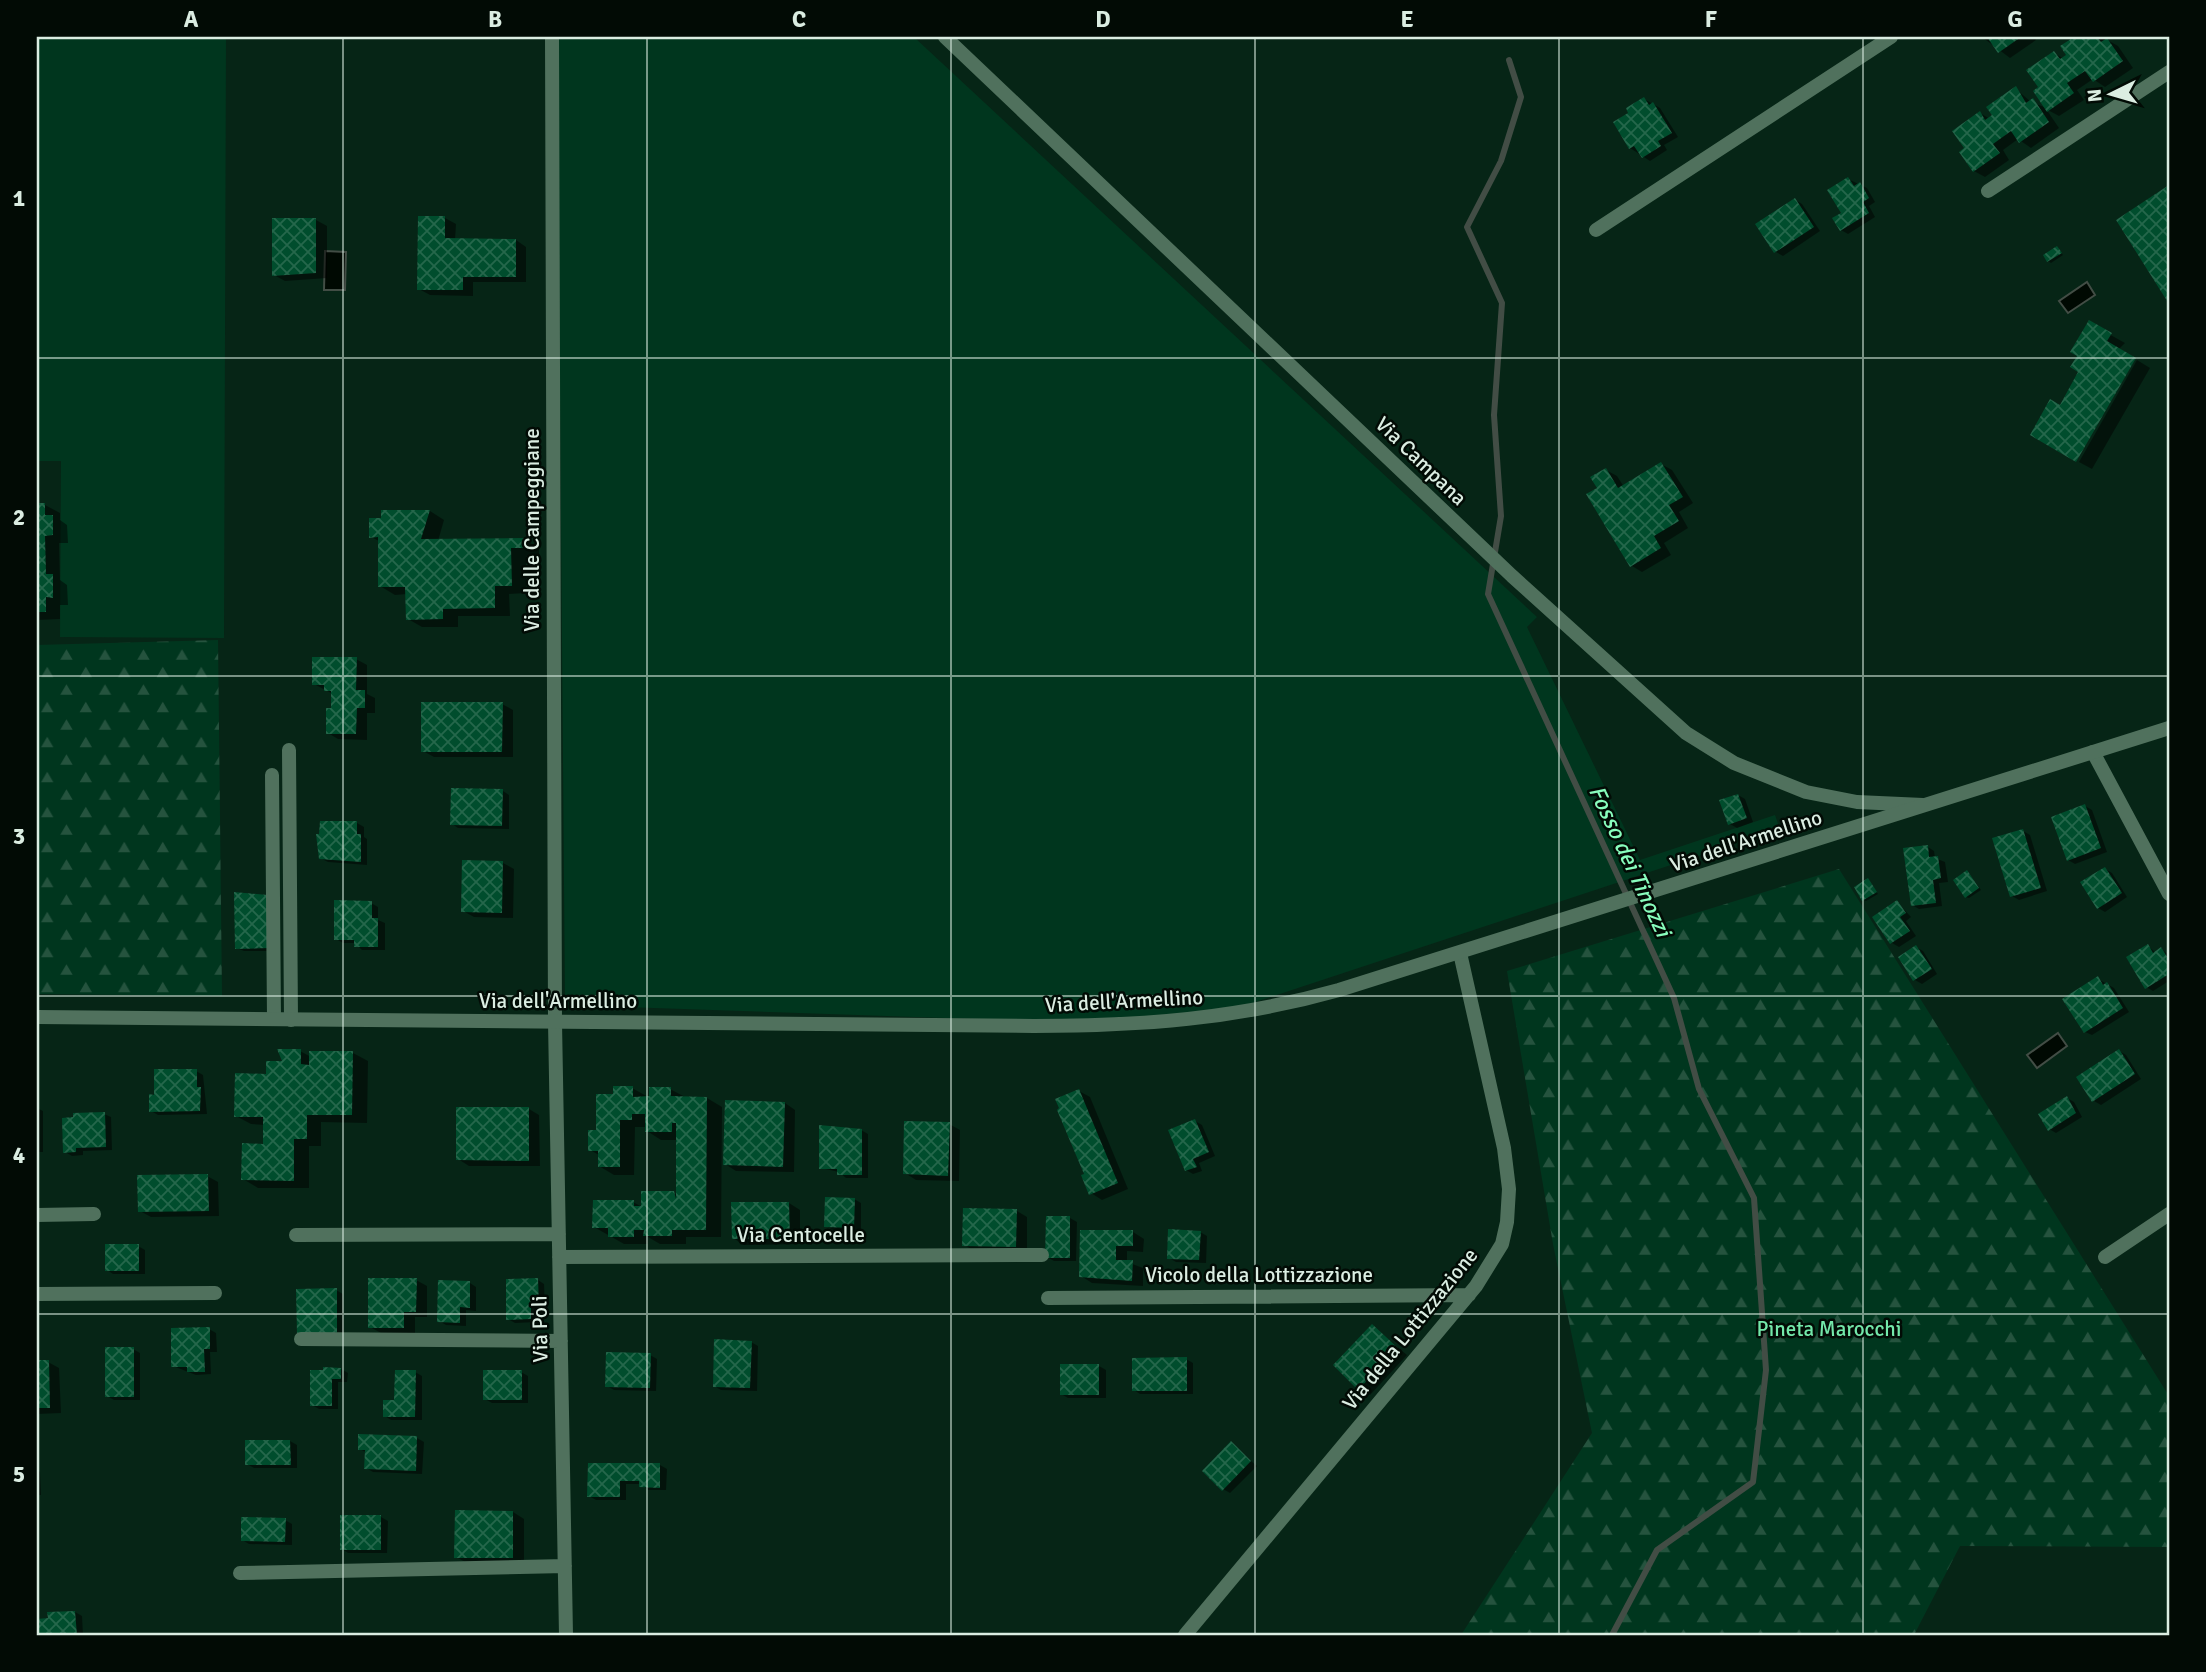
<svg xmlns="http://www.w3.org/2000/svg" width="2206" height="1672" viewBox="0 0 2206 1672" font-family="Signika,sans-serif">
<defs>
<pattern id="forest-firs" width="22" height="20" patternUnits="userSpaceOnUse" patternTransform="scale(1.75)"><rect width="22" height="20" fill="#00361e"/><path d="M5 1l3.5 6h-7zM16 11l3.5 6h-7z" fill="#25533e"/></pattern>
<pattern id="building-cross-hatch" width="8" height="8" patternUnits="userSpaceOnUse" patternTransform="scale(1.75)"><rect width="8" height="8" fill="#004d2d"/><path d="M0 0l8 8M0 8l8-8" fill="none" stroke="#25674b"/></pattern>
</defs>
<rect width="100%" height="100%" fill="#062516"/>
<path fill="#00361e" d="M37,37H226L224,638L60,637L61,461H37Z
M557,37H914L1537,617L1527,627L1640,860L1775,815L1780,829L1231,1010L1090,1023L565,1005Z"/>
<path fill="url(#forest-firs)" d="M218,640L222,996L37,994V645Z
M1839,869L2169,1396V1547L1960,1546L1914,1635H1461L1592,1433L1553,1244L1507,971Z"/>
<path fill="#000902" stroke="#424d45" stroke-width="2" d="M325,251L346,252L345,290H324Z
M2087,282L2095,295L2068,313L2059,301Z
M2058,1033L2067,1046L2037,1068L2027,1055Z"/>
<path fill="#0007" d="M2034,37L2036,40L2010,58L1982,37Z
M2077,37H2102L2118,46L2133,68L2105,87L2093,79L2077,90L2084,100L2059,116L2046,109L2059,128L2031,148L2018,139L2003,150L2009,160L1985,177L1974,171L1966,148L1980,113L1990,119L2016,89L2031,102L2047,108L2040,88L2054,53L2064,59L2069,55L2063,47Z
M1644,99L1660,108L1678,137L1664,145L1667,150L1650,161L1630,148L1631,113Z
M1848,179L1867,188L1875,202L1869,206L1875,217L1848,234L1841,230Z
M2169,187V301L2118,220Z
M1795,200L1802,204L1820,231L1783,256L1776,252Z
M445,218L456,224L455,240H516L526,247V282H473V296L430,295L419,289Z
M316,220L327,226V278L285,281L274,275Z
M2057,248L2063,255L2051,263L2048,261Z
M2089,323L2125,343L2060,407L2081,372L2079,355Z
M2137,360L2150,368L2092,469L2079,462Z
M1661,464L1672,470L1693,503L1679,512L1688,528L1664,543L1671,555L1642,572L1632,566L1599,488L1606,470L1617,476L1624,487Z
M37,505H45L60,513V520L67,525L68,543H59L60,580L67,585L68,605H60V619L37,620Z
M430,511L444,520L438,541L525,540L539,548V555L526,556V593L509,594L510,616H458V627H422L408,619L407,594L395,595L380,586L379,541L371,537L383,519Z
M356,659L367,665V694L375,698V713H367V740L338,739L328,733L333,694L314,684Z
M502,704L513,710V757H434L423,751Z
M503,791L509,795V829L458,828L452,824Z
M1738,795L1745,799L1753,822L1737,828L1730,824Z
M2085,806L2092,810L2107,852L2075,864L2068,860Z
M357,823L364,827V837L367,839V865L328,862L320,858Z
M2023,831L2030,835L2047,891L2019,900L2012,896Z
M1928,847L1934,851L1935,858L1945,862L1948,882L1939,883L1942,906L1919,909L1912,905Z
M503,863L514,869L513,918L474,917L463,911Z
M2105,869L2112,873L2127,897L2105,912L2098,908Z
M1967,872L1981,890L1969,898L1966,897Z
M1868,880L1878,894L1866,901L1864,900Z
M236,894L275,951H244L237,948Z
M1897,902L1911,917L1906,921L1916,936L1899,947L1892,943Z
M371,903L378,907V920L385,923V950H362L355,943H343L336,939Z
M2148,946L2156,953L2161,949L2169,955V981L2153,991L2146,987Z
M1916,947L1923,951L1937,974L1922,984L1915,980L1900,958Z
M2098,979L2114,988L2129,1012L2092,1035L2085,1032Z
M300,1051L311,1057L353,1053L368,1061L367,1123L321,1122V1146H309V1188H258L243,1179L265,1145V1125L251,1124L236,1116L268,1075Z
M2119,1051L2126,1055L2141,1079L2101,1105L2094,1101Z
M196,1071L203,1075L207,1114L158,1115L151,1111L155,1096Z
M632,1088L650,1098L670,1089L685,1097L707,1098L722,1107L721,1237H686V1244H660L648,1237V1244H624L594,1227L633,1202L642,1207L674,1193L678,1196V1140H661L647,1131V1127H635L634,1175H614L599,1166V1155L590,1150L615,1096Z
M1079,1091L1090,1097L1128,1189L1102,1200L1091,1193L1057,1100Z
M2067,1098L2074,1102L2082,1117L2056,1133L2049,1129Z
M785,1103L795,1110L794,1172L736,1171L725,1164Z
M37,1108L43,1111V1152H37Z
M529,1109L539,1115L540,1166H469L458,1159Z
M104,1114L111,1117L112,1150L83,1151V1155L72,1156L65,1152Z
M1195,1121L1202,1125L1215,1156L1199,1163L1202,1171L1193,1174L1186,1170Z
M949,1124L960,1130L959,1181L916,1180L905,1173Z
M861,1130L868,1134V1178H846L839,1172L821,1168Z
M207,1176L218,1182L219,1216L151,1217L140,1211Z
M854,1199L861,1203V1231L833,1230L826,1226Z
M789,1203L800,1210V1244L744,1245L733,1238Z
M1017,1211L1027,1217V1252L975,1251L964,1245Z
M1070,1218L1077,1222L1076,1261H1054L1047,1257Z
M1081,1232H1133L1144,1239L1143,1252L1127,1251V1262L1143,1268V1286L1092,1283L1081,1276Z
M1200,1232L1207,1236L1206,1263L1176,1262L1169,1258Z
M138,1246L145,1250V1274H113L107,1270Z
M416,1280L427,1286V1317H415V1333H381L370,1327Z
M538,1280L544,1284L545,1309H537V1322L515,1323L508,1319Z
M470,1283L476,1287V1311L466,1310V1326L446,1325L439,1321Z
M336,1290L343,1294L344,1337H305Z
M1372,1326L1407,1355L1370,1395L1359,1389Z
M209,1329L216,1333L217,1352H210L211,1374L196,1375L173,1366Z
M751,1342L758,1346L757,1391L721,1390L714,1386Z
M133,1349L140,1353V1400H114L107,1396Z
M650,1355L657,1359L656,1391L614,1390L607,1386Z
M1186,1359L1193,1363V1394H1140L1134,1390Z
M37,1362H48L59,1368L61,1413L37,1414Z
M1099,1366L1106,1370V1398H1068L1061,1394Z
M341,1369L348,1373L347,1382H338V1409H319L312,1405L325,1372Z
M415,1372L422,1376V1420H391L385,1416Z
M521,1372L528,1376V1403H492L485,1399Z
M417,1438L424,1442L422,1474L373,1472L366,1468L367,1453L360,1449Z
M290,1441L297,1445V1468H254L247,1464Z
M1231,1444L1257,1466L1230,1493L1223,1489Z
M589,1464L660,1465L667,1469L666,1490H648L641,1484H626V1500H596L589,1496Z
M37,1470L40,1472L41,1495H37Z
M513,1512L524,1519V1563H467L456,1557Z
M381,1517L388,1521L387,1553H348L342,1549Z
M285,1520L292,1524V1545L249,1544L242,1540Z
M75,1612L82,1616L83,1635H39L38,1621Z"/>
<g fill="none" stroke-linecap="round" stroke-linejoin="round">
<path stroke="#424d45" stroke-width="6" d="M1509,60L1521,97L1501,161L1467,227L1502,303L1494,415L1501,516L1488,594L1674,998L1699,1089L1754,1198L1766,1370L1753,1482L1657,1550L1612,1635"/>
</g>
<path fill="url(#building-cross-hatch)" d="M1987,37H2021L1998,53Z
M2074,37H2097L2101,42L2107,38L2123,61L2093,82L2085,71L2067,83L2074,93L2047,112L2033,91L2038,87L2026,70L2054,51L2060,59L2066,55L2060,46Z
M2016,86L2026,103L2033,98L2049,122L2019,143L2011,131L1993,144L2000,153L1973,172L1959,152L1964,148L1952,131L1980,111L1985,120L1992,115L1986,107Z
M1644,97L1649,105L1653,102L1672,133L1658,141L1661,146L1642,158L1634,146L1629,149L1613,122L1628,113L1626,108Z
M1848,177L1854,186L1860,182L1869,198L1863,202L1869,213L1840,231L1832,218L1841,213L1827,190Z
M2169,185V304L2116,220Z
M1795,198L1814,227L1774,253L1755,224Z
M418,216H445V238L516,239V277H463V290H417Z
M272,218H316V273L272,276Z
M2057,246L2062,253L2047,262L2043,255Z
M2089,320L2112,333L2107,341L2136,358L2076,462L2030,435L2050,399L2060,405L2078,372L2070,367L2077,356L2070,352Z
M1661,462L1683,497L1669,505L1679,521L1654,536L1661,548L1630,567L1586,494L1597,488L1590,477L1606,468L1618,488Z
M37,503H45V515H53V535L45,536L46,574H53V598L46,597V612H37Z
M381,510H430L421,539L525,538V548H511L512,586H495V608L443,609V619L406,620L405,587H378V537L369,538V518H381Z
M312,657H357L356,690H365V708H357L356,734H326V708H331V691H324V685H312Z
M421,702H503L502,752H421Z
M451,788L503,789L502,826L450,825Z
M1738,794L1747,818L1728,825L1719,800Z
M2085,804L2101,848L2067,861L2051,817Z
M320,821H357V834H361V862L319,859L316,834H319Z
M2023,829L2041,888L2010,897L1992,838Z
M1928,845L1929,857L1938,856L1941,878L1933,880L1936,903L1911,906L1903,848Z
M462,860L503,861L502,913L461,912Z
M2105,867L2122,893L2097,909L2080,882Z
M1967,870L1979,888L1965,898L1953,880Z
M1868,878L1877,892L1862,901L1854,887Z
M234,892L268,895L269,948L235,949Z
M334,900L372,901V918H378V947H354V940H334Z
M1897,900L1906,913L1900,917L1910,931L1890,944L1872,917Z
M2148,944L2153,953L2161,947L2169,960V974L2145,989L2126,957Z
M1916,945L1932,969L1913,981L1898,957Z
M2098,976L2103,985L2107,982L2123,1008L2084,1033L2062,999Z
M277,1049H301V1064L309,1065V1051H353L352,1115H307V1139H294V1181L241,1180L242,1143L263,1144V1117H234L235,1073L266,1074V1061H282Z
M2119,1049L2135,1074L2092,1102L2076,1077Z
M154,1069H197V1087H201L200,1111L149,1112V1094L154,1095Z
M613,1086H633V1097L649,1096V1087H671V1096L707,1097L706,1230H672V1236H643L644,1230H634V1237H608V1228H592L593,1200H634V1206H641V1191H674L676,1199V1123H672V1132H645V1114H632V1120H620V1167H598V1151H588V1130H596V1094H613Z
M1079,1089L1118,1183L1089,1195L1081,1175L1084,1174L1057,1110L1059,1108L1055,1099Z
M2067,1096L2076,1113L2048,1131L2038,1114Z
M725,1100L785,1102L783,1167L723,1165Z
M456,1107H529V1161L456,1160Z
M105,1112L106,1147L76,1148V1152L63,1153L62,1118L73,1117V1113Z
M1195,1119L1209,1152L1193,1159L1197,1167L1185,1171L1168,1130Z
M904,1121L950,1122L948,1176L903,1174Z
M819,1125L862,1129V1175H837V1169H819Z
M208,1174L209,1211L138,1212L137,1175Z
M825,1197L855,1198L854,1228L824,1227Z
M731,1202H789L790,1239H732Z
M963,1208L1017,1209L1016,1247L962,1246Z
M1046,1216H1070V1258H1045Z
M1168,1229L1201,1231L1199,1260L1167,1259Z
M1080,1230H1133V1246H1116V1260H1133L1132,1281L1079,1277Z
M105,1244H139V1271H105Z
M368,1278H417L416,1312H404V1328H368Z
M538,1278L539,1306H531V1319L506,1320V1279Z
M438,1280L470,1281V1308L460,1307V1323L437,1322Z
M337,1288V1334H297L296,1289Z
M1372,1324L1398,1348L1358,1390L1333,1365Z
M210,1327V1349H204L205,1372H187V1367H171V1328Z
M714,1339L752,1341L750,1388L713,1387Z
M105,1347H134V1397H105Z
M606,1352L651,1353L650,1388L605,1387Z
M1187,1357V1391H1132V1358Z
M37,1360H49L50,1408H37Z
M1060,1364H1099V1395H1060Z
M323,1367L341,1368V1379H332V1406H310V1370H323Z
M395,1370H416L415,1417H383V1400H394Z
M483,1370H522V1400H483Z
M358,1434L417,1436L416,1471L364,1469L365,1450H358Z
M245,1440H290L291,1465H245Z
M1231,1441L1251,1461L1222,1491L1202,1471Z
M588,1463H660V1488L639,1487V1481H620V1497H587Z
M455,1510L513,1511V1558H454Z
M340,1515H381V1550H340Z
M241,1517L286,1518L285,1542L241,1541Z
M75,1611L77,1635H37V1619L48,1618L47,1612Z"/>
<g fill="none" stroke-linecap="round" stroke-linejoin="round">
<path stroke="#50715d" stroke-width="14" d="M552,37L555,1022L566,1635
M945,37L1512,576L1686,733L1734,763L1806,792L1857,802L1923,805
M1988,191L2169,72
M1596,230L1891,37
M289,750L291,1020
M2093,752L2169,894
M272,775L274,1019
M37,1215L94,1214
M296,1235L559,1234
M559,1257L1042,1255
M2105,1257L2169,1214
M37,1294L215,1293
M1048,1298L1469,1295
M301,1339L561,1341
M240,1573L565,1566
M1185,1635L1476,1286L1502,1244L1507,1222L1509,1189L1504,1148L1460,953"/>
<path stroke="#50715d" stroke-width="14" d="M37,1017L1034,1026C1141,1026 1236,1019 1339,990L2169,728"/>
</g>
<path fill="none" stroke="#dbede2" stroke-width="2" stroke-opacity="0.55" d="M343,37V1635M647,37V1635M951,37V1635M1255,37V1635M1559,37V1635M1863,37V1635M37,358H2169M37,676H2169M37,996H2169M37,1314H2169"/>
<g text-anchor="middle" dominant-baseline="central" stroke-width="5" stroke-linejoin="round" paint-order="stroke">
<g font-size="21" fill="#dbede2" stroke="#020b05">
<text transform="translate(1421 461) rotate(44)">Via Campana</text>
<text transform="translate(532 530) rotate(-90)">Via delle Campeggiane</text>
<text transform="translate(1746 841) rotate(-18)">Via dell'Armellino</text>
<text x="558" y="1001">Via dell'Armellino</text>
<text transform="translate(1124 1001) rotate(-3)">Via dell'Armellino</text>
<text x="801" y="1235">Via Centocelle</text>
<text x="1259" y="1275">Vicolo della Lottizzazione</text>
<text transform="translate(540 1329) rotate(-91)">Via Poli</text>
<text transform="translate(1410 1329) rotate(-51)">Via della Lottizzazione</text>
</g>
<g font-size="21" fill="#73e8aa" stroke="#020b05">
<text x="1829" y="1329">Pineta Marocchi</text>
</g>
<g font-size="23" font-style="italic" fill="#88fdbd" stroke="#020b05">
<text transform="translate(1630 861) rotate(65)">Fosso dei Tinozzi</text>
</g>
</g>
<rect width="2206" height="1672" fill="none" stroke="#020b05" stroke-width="77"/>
<g transform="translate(2111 94) rotate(265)" stroke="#020b05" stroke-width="5" paint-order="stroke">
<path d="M0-5L12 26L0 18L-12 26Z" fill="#dbede2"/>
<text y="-10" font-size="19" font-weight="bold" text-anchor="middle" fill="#dbede2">N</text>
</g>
<rect x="38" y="38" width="2130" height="1596" fill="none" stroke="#dbede2" stroke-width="2.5"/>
<g font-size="23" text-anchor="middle" font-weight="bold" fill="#dbede2">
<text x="191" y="27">A</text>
<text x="495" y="27">B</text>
<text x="799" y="27">C</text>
<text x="1103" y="27">D</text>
<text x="1407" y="27">E</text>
<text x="1711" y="27">F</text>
<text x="2015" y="27">G</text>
<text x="19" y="206">1</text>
<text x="19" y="525">2</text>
<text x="19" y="844">3</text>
<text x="19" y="1163">4</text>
<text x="19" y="1482">5</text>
</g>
</svg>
